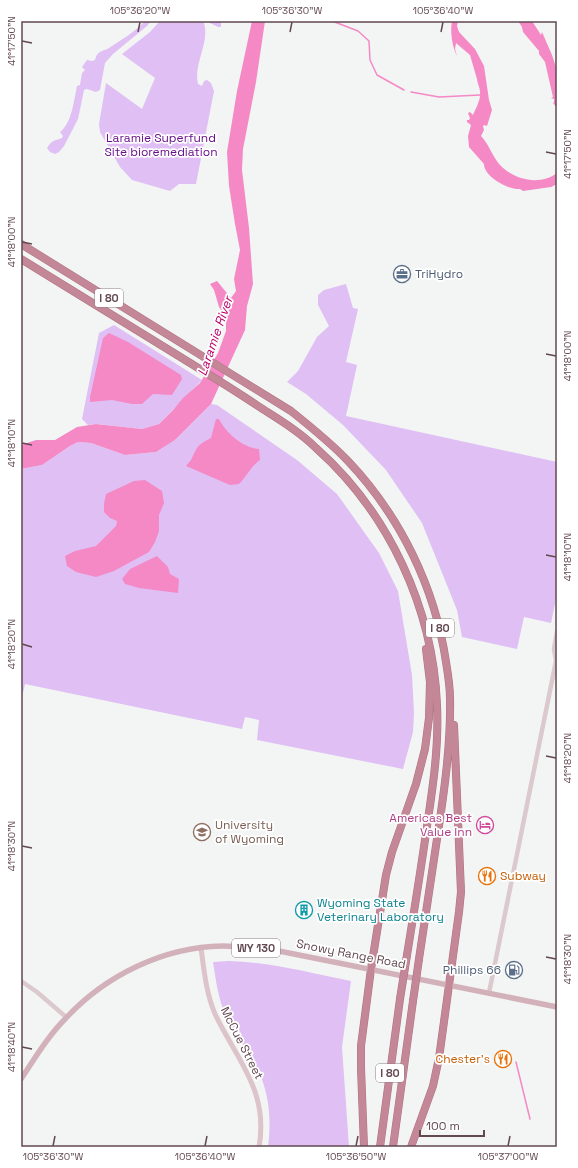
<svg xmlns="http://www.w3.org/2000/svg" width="578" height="1168" font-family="'Space Grotesk',sans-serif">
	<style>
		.green { fill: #dfbff4 }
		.water { fill: #f489c6 }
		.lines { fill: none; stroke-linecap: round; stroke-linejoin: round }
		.stream { stroke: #f489c6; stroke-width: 1.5 }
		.motorway-casing { stroke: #b07282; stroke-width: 8 }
		.tertiary { stroke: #dbc9ce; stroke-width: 4.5 }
		.secondary { stroke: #dcc4ca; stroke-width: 5 }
		.primary { stroke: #d3b1ba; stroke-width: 5.5 }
		.motorway { stroke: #c48797; stroke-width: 7 }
		.motorway-bridge-casing { stroke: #b07282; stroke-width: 8; stroke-linecap: butt }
		.motorway-bridge { stroke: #c48797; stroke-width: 7 }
		.ticks { fill: none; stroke: #624850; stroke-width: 1.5 }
		.labels { text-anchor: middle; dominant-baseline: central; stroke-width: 3.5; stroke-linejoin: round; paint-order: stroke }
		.shield { fill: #fff; stroke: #917f84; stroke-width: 1 }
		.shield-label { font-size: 11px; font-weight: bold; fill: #624850 }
		.park-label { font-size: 12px; fill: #6a108c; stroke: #fff }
		.service-label { font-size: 12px; fill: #4e5e75; stroke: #fff; text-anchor: start }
		.hotel-label { font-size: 12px; fill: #b23c85; stroke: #fff; text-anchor: end }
		.education-label { font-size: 12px; fill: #785e54; stroke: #fff; text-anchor: start }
		.food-label { font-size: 12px; fill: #c56008; stroke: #fff; text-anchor: start }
		.culture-label { font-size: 12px; fill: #0d838f; stroke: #fff; text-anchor: start }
		.street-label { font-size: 12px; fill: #624850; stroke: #fff }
		.water-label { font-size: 13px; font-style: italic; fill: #bc016b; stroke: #fff }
		.neatline { fill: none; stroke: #624850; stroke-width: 1.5 }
		.ticks-label { font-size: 10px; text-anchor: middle; fill: #624850 }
	</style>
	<rect width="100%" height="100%" fill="#f2f5f3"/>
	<path class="green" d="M 145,21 L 151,21 L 147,26 L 113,54 L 105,63 L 100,90 L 96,92 L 87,89 L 84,90 L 78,119 L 64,146 L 59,152 L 55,154 L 50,152 L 47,148 C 52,140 54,141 62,138 L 63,136 L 60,132 C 72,123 74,100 77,86 L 80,85 L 82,73 L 85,70 L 82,67 L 87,60 L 92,61 L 95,60 C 96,56 97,54 100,52 C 103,50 106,50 109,48 C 121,40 135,32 145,21 Z
		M 160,21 L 221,21 L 221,27 L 218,27 L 206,21 L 204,23 C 210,43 193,64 198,84 L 202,86 L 204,81 L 207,80 L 211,83 L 214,91 L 196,184 L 179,184 L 170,191 L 132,180 L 120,167 L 100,132 L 99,124 L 106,83 L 142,109 L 155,78 L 122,54 L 150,32 Z
		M 346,284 L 353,308 L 358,309 L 346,362 L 357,365 L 346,416 L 557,462 L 557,594 L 551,623 L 524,617 L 517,649 L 462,637 L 457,610 L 422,523 L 386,470 L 343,425 L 306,394 L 287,382 L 298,371 L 317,337 L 329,326 L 318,305 L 318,295 L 324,290 Z
		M 114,325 L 202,380 L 159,424 L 142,429 L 97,424 L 88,425 L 82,419 L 99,333 Z
		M 211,404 L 217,405 L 297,460 L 337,494 L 379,553 L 398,591 L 412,675 L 414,713 L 413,732 L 403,769 L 257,740 L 259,720 L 245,717 L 242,729 L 25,684 L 21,702 L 21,469 L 42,465 L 70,446 L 78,442 L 91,443 L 125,455 L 156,452 L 175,440 Z
		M 229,961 C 270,962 311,973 351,981 L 342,1047 L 349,1147 L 268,1147 C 271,1123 270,1100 261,1077 C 252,1055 235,1037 226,1016 C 218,998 216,981 213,962 Z"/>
	<path class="water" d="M 252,21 L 265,21 L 256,82 L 243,149 L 242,170 L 249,228 L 253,284 L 247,306 L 245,330 L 211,404 L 175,440 L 156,452 L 125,455 L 91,443 L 78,442 L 70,446 L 42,465 L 21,469 L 21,445 L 36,440 L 55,440 L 77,427 L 96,424 L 142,429 L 159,424 L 173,410 L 183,398 L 200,383 L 218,353 L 226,331 L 226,317 L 219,307 L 214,290 L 210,284 L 217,281 L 231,298 L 236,291 L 234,279 L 240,250 L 235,224 L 229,186 L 227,152 L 237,91 Z
		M 452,21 L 458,21 L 457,26 L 459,32 L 475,49 L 484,66 L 489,100 L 492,110 L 487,126 L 484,125 L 483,126 L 484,130 L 481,136 C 489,144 492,156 500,165 C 514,180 540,186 557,173 L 557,184 L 551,187 L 523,191 L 520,189 C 509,190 484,177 484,164 L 469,147 L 468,136 L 471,125 L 467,122 L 467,120 L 469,120 L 470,118 L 468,113 L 470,112 L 473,115 C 476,108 481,100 480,92 C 480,87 477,83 477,79 L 470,55 L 456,43 L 455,49 L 457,56 C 452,46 450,32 452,21 Z
		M 518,21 L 532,21 L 541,35 L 542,32 L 552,55 L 557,70 L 557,108 L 553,103 L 554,102 L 554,99 L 551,98 L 553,97 L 545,62 L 539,54 L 539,51 L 523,32 L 522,27 Z
		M 109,333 L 128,342 L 181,375 L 182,379 L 172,395 L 153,394 L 142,404 L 132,404 L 112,400 L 90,402 L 90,397 L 103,338 Z
		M 216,419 L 219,419 C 226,433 243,448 259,449 L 260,460 C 251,466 247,476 239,484 L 230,485 L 186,466 C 188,463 191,461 192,458 C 198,445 198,445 211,438 Z
		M 145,480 L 162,491 L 164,503 L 159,515 L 159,531 L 155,542 L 149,552 L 114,571 L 96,577 L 76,572 L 67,566 L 65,556 L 75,551 L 96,546 L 116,526 L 117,521 L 110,518 L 104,512 L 104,504 L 106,494 L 134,481 Z
		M 157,556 L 168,567 L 170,574 L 179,579 L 178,593 L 139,588 L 125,584 L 122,579 L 130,569 Z"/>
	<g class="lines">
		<path class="stream" d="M 332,21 L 358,31 L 369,41 L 370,60 L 377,75 L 404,90
			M 411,92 L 439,97 L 480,95
			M 516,1062 L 530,1119"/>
		<g class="motorway-casing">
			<path id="motorway" d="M 21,244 L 291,411 C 311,427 331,443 348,461 C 400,516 435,587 446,662 C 448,674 450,686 450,698 C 451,745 444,793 437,839 C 431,879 425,919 419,959
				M 21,259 C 75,292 128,325 182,358 C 208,374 233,389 258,406 C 278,419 299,431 316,448 C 389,513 433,608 437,705 C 439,746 433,786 427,826 C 421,869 414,912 407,955
				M 364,1147 L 361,1068 L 361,1046 L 371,969 L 386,875 L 392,852 L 416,784 L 425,749 L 429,718 L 430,682 L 426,649
				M 380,1147 L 400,999
				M 393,1147 L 413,1001
				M 411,1147 L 433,1086 L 439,1058 L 459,912 L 461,892 L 454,725"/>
		</g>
		<path class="tertiary" d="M 21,981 L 37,992 L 66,1017
			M 489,993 L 556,661 L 554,649 L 557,632"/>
		<path class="secondary" d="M 201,948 C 204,970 206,993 215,1014 C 237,1060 269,1091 259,1147"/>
		<path class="primary" d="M 21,1079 C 35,1058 48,1036 66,1018 C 106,975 164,947 222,946 C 240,946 257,948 274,950 L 557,1007"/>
		<use href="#motorway" class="motorway"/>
		<g class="motorway-bridge-casing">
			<path id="motorway-bridge" d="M 400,999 L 407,955
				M 413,1001 L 419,959"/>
		</g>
		<use href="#motorway-bridge" class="motorway-bridge"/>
	</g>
	<path class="ticks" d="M 138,32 L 140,22M 290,32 L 292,22M 441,32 L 443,22M 22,41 L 32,43M 546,152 L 556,154M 22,242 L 32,244M 546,354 L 556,356M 22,443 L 32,445M 546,555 L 556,557M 22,644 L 32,647M 546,756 L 556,758M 22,846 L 32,848M 546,957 L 556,959M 22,1047 L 32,1049M 53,1146 L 55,1136M 205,1146 L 207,1136M 356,1146 L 358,1136M 508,1146 L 510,1136"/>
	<defs>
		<g id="office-ring" transform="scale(0.9)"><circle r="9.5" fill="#fff" stroke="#5c6f8a" stroke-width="1.5"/><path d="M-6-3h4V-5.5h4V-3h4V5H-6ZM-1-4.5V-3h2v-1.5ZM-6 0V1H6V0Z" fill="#5c6f8a"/></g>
		<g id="hotel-ring" transform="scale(0.9)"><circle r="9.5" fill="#fff" stroke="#d1479c" stroke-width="1.5"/><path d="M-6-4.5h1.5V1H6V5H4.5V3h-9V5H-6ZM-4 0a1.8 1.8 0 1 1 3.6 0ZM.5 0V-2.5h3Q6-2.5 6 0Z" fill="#d1479c"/></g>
		<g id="university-ring" transform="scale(0.9)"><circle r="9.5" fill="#fff" stroke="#8d6e63" stroke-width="1.5"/><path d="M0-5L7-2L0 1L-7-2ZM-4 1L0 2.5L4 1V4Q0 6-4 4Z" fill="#8d6e63"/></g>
		<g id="restaurant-ring" transform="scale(0.9)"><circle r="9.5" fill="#fff" stroke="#e8710a" stroke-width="1.5"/><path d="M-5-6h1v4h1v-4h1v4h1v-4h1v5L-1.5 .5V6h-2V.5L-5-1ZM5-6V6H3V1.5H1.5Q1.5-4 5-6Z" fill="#e8710a"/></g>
		<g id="building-ring" transform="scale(0.9)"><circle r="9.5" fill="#fff" stroke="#0f9aa8" stroke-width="1.5"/><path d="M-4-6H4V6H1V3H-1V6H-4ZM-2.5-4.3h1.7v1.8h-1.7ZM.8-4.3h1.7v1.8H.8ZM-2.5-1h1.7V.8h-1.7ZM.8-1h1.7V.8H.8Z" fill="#0f9aa8"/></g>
		<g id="fuel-ring" transform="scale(0.9)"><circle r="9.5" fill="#fff" stroke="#5c6f8a" stroke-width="1.5"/><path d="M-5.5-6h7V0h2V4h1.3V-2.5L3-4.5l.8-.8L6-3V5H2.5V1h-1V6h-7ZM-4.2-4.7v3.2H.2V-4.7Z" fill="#5c6f8a"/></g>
	</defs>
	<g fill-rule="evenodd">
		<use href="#office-ring" x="402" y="274"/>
		<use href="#hotel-ring" x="485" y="825"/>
		<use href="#university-ring" x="202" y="832"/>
		<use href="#restaurant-ring" x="487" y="876"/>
		<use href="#building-ring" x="304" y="910"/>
		<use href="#fuel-ring" x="514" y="970"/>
		<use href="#restaurant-ring" x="503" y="1059"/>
	</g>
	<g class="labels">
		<g class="shield">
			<rect x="95" y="289" width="28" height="18" rx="3"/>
			<rect x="426" y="619" width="28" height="18" rx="3"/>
			<rect x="232" y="939" width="48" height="18" rx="3"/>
			<rect x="376" y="1064" width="28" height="18" rx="3"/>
		</g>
		<g class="shield-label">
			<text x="109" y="298">I 80</text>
			<text x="440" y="628">I 80</text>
			<text x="256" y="948">WY 130</text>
			<text x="390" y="1073">I 80</text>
		</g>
		<g class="park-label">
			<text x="161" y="138">Laramie Superfund<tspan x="161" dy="14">Site bioremediation</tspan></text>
		</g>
		<g class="service-label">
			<text x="415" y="274">TriHydro</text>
			<text x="501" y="970" text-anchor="end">Phillips 66</text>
		</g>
		<g class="hotel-label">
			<text x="472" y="818">Americas Best<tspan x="472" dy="14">Value Inn</tspan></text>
		</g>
		<g class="education-label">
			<text x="215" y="825">University<tspan x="215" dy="14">of Wyoming</tspan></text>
		</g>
		<g class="food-label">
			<text x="500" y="876">Subway</text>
			<text x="490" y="1059" text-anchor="end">Chester's</text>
		</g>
		<g class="culture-label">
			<text x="317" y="903">Wyoming State<tspan x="317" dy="14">Veterinary Laboratory</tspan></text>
		</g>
		<g class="street-label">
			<text transform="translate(351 954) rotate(11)">Snowy Range Road</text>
			<text transform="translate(242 1043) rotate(63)">McCue Street</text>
		</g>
		<g class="water-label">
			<text transform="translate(215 336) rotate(-71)">Laramie River</text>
		</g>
	</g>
	<rect width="578" height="1168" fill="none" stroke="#ffffff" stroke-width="44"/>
	<path d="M420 1130v6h64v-6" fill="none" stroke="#624850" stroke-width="2"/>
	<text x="426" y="1130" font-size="12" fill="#624850" stroke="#ffffff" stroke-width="3" paint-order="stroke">100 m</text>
	<rect x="22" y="22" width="534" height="1124" class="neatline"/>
	<g class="ticks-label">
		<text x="140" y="14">105°36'20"W</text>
		<text x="292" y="14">105°36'30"W</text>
		<text x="443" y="14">105°36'40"W</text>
		<text transform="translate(11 41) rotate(-90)" y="4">41°17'50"N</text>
		<text transform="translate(567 154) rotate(-90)" y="4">41°17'50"N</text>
		<text transform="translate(11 242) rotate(-90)" y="4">41°18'00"N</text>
		<text transform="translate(567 356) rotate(-90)" y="4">41°18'00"N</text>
		<text transform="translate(11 443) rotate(-90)" y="4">41°18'10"N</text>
		<text transform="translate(567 557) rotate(-90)" y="4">41°18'10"N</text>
		<text transform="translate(11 644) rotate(-90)" y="4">41°18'20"N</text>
		<text transform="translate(567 758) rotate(-90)" y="4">41°18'20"N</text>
		<text transform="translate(11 846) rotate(-90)" y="4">41°18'30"N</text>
		<text transform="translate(567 959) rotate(-90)" y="4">41°18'30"N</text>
		<text transform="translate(11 1047) rotate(-90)" y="4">41°18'40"N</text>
		<text x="53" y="1160">105°36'30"W</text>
		<text x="205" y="1160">105°36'40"W</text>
		<text x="356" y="1160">105°36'50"W</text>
		<text x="508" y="1160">105°37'00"W</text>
	</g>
</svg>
